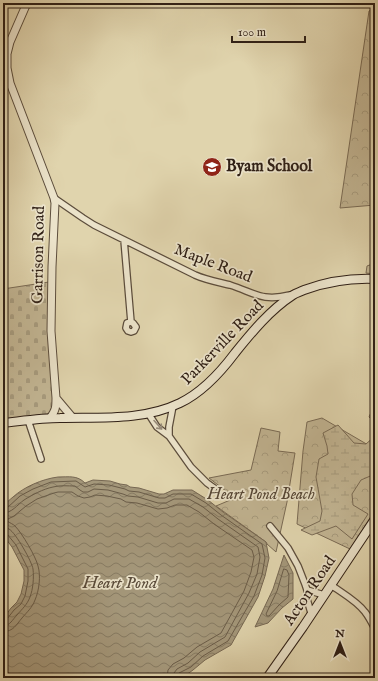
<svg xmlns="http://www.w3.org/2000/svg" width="378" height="681" font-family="'IM FELL English',serif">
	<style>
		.forest { fill: url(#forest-crowns); stroke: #796a54 }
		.wetland { fill: url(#wetland-marsh); stroke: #796a54 }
		.cemetery { fill: url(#cemetery-stones); stroke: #796a54 }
		.water { fill: url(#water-waves); stroke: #766752 }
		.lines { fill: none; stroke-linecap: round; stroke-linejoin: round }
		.shore { stroke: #6a5c48; stroke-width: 1 }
		.minor-casing { stroke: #5c4d3c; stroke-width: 8 }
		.tertiary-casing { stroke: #5c4d3c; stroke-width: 9 }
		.secondary-casing { stroke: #302016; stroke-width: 10 }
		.minor { stroke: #ebe3ca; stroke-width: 5.5 }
		.tertiary { stroke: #ebe3ca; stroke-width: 7 }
		.secondary { stroke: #ebe3ca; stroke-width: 8 }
		.oneway { stroke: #978b79 }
		.labels { text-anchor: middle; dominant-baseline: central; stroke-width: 3.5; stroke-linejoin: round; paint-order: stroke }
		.poi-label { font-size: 16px; font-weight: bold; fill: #302016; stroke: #ebe3ca; text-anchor: start }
		.street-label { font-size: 16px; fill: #302016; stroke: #ebe3ca }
		.park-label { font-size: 16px; font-style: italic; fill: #544535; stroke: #ebe3ca }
		.water-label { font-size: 17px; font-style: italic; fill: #594a39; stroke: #ebe3ca }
	</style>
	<defs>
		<pattern id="forest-crowns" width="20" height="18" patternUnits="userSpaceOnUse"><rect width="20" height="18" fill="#c2b593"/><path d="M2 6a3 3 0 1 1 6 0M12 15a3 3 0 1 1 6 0" fill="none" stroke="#a79b7e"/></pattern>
		<pattern id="wetland-marsh" width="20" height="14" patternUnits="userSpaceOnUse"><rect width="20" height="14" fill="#c2b593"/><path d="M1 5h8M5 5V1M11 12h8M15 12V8" fill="none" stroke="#a79b7e"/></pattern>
		<pattern id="cemetery-stones" width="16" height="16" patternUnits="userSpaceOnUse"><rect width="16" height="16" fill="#c2b593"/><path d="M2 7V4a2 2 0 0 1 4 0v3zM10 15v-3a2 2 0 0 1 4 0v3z" fill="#a79b7e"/></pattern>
		<pattern id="water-waves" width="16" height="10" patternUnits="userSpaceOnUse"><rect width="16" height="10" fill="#a4977a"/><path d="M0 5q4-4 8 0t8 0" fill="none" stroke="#867b63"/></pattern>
	</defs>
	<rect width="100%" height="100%" fill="#e0d4ad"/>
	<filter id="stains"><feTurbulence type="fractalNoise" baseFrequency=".005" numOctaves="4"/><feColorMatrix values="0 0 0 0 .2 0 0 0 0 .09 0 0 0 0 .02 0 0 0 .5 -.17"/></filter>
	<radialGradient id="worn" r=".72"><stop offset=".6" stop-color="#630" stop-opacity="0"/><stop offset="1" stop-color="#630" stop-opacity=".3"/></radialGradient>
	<path class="forest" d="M 375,8 L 375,205 L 340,208 L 369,11 Z
		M 375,263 L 375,274 L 366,273 L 367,266 Z
		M 322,418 L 375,449 L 375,510 L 350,549 L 297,524 L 303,451 L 307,422 Z
		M 261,428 L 280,432 L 278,451 L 295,453 L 287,502 L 276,552 L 267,544 L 266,542 L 216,506 L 235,498 L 209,478 L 251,470 Z"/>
	<path class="wetland" d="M 375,403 L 375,423 L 369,417 Z
		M 338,425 L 354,443 L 366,444 L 375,436 L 375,474 L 361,480 L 352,494 L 353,505 L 368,514 L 352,539 L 336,526 L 312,535 L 301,530 L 320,521 L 322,511 L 316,477 L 319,459 L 328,454 L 327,446 L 323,433 Z"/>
	<path class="cemetery" d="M 49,282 L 53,400 L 53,409 L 49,414 L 3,419 L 3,289 Z"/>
	<path class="water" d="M 58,477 C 69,477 77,475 85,483 L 93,480 L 110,481 L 120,484 L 127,485 L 130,487 L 139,488 L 159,494 L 164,494 L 173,490 L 192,490 L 208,500 L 223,512 L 266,542 L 269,558 L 265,576 L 258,597 L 231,645 L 205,660 L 193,670 L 186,675 L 177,678 L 18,678 L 9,673 L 3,667 L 3,619 L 11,608 L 17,602 L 21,594 L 24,581 L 24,570 L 12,547 L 3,535 L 3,505 C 7,503 9,500 13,497 C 24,487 42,479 58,477 Z
		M 284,555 L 293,573 L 293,599 L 282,608 L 268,623 L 255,627 L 273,589 Z"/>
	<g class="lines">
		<path class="shore" d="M 3,508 L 7,508 L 20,496 L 33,489 L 51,482 L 76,481 L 85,487 L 94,484 L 109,485 L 125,489 L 129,491 L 139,492 L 159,498 L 165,498 L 173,494 L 191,494 L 206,503 L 221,515 L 262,544 L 265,558 L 262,575 L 254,596 L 228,641 L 203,656 L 191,667 L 179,673 L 178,678
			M 3,513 C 12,513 17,505 24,500 C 32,495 43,489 53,487 C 60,485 68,486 75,486 L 80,490 L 83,492 L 88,492 L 94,489 L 108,490 L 123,494 L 128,496 L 138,497 L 158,503 L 166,503 L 174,499 L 189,499 L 203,507 L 218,519 L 258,547 L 260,557 L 257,574 L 249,593 L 225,637 L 200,652 L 188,663 L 177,669 L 174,673 L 173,678
			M 3,528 C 6,528 7,528 9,529 C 16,533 32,562 33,569 C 34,578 33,589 30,597 C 27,605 22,609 17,615 C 12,620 11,625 3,626
			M 3,533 L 7,534 L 16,545 L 28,569 L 28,581 L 25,596 L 21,604 L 14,610 L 7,619 L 3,621
			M 284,569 L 287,570 L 289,575 L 288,597 L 279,605 L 269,616 L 267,616 L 266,614 L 277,591 Z
			M 3,632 C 14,631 16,625 22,618 C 27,612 32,608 35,600 C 39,591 41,576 38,566 C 36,557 22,533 15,526 C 13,524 10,523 7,521 L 8,519 L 14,516 L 26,506 L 37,499 L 54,493 L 58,492 L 72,492 L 78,496 L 84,498 L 90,497 L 95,495 L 107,496 L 121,499 L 126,502 L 137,503 L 158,509 L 167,508 L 175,505 L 187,505 L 199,512 L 214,524 L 252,550 L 254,557 L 251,572 L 244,591 L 221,633 L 197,647 L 184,658 L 173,664 L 168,670 L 167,678"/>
		<g class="minor-casing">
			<path id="minor" d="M 54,198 L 83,218 L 94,225 L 195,275 C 206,280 218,282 230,285 C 255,293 262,302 290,295
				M 124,240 L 131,322 L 127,323 L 126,328 L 128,331 L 131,332 L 134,331 L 136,327 L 133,323 L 131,322
				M 148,413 L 157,427 L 169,436 L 191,467 L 207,483 L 214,488
				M 28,420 L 41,459
				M 169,436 L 169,427 L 173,406
				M 270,526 L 288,548 L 298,566 L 305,584 L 307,590 L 307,599 L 311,613
				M 331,585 C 342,593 357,601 365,612 C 369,617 372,623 375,629
				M 307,590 L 324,595"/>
		</g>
		<g class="tertiary-casing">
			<path id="tertiary" d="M 7,55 L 7,68 L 10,83
				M 3,63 L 7,54 L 10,42 L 27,3
				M 3,75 L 10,83 L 54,198 L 55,203 L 52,267 L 51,331 L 55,385 L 56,398 L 72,417
				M 50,418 C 56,410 56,407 56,398"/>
		</g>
		<g class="secondary-casing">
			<path id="secondary" d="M 3,423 C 22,421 41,418 60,418 C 100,417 143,421 180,403 C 203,392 220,373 235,353 C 252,332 270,310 293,295 C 296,293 300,292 304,290 C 326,282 351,278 375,279
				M 267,678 L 303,627 L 375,519"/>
		</g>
		<use href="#minor" class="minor"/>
		<use href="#tertiary" class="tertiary"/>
		<use href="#secondary" class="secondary"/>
	</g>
	<defs><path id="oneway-shaft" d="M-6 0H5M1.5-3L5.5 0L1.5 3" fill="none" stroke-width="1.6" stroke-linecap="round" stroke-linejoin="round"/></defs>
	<use class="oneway" href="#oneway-shaft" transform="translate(158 425) rotate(48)"/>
	<defs>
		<g id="school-disc" transform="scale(1)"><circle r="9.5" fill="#8f2418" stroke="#ebe3ca"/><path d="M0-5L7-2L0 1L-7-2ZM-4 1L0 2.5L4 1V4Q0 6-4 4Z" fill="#fff"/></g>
	</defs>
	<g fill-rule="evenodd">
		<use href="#school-disc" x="212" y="167"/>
	</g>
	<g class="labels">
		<g class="poi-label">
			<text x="226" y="167">Byam School</text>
		</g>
		<g class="street-label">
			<text transform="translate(39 255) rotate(-89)">Garrison Road</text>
			<text transform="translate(213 264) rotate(21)">Maple Road</text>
			<text transform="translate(223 343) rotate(-46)">Parkerville Road</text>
			<text transform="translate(310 591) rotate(-56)">Acton Road</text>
		</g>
		<g class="park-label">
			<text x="261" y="495">Heart Pond Beach</text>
		</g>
		<g class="water-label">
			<text x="120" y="583">Heart Pond</text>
		</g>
	</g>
	<rect width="378" height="681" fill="none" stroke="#e0d4ad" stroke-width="16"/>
	<rect x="4" y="4" width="370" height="673" fill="none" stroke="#302016" stroke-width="2"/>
	<rect x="8" y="8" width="362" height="665" fill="none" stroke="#302016"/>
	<g transform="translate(340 643)" stroke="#ebe3ca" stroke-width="3" paint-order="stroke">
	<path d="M0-3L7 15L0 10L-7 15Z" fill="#302016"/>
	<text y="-6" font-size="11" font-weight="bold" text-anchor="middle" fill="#302016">N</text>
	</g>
	<path d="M232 36v6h73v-6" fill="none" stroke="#302016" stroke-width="2"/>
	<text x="238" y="36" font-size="12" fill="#302016" stroke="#ebe3ca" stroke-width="3" paint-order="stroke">100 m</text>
	<rect width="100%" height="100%" filter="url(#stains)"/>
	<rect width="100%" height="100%" fill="url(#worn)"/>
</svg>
